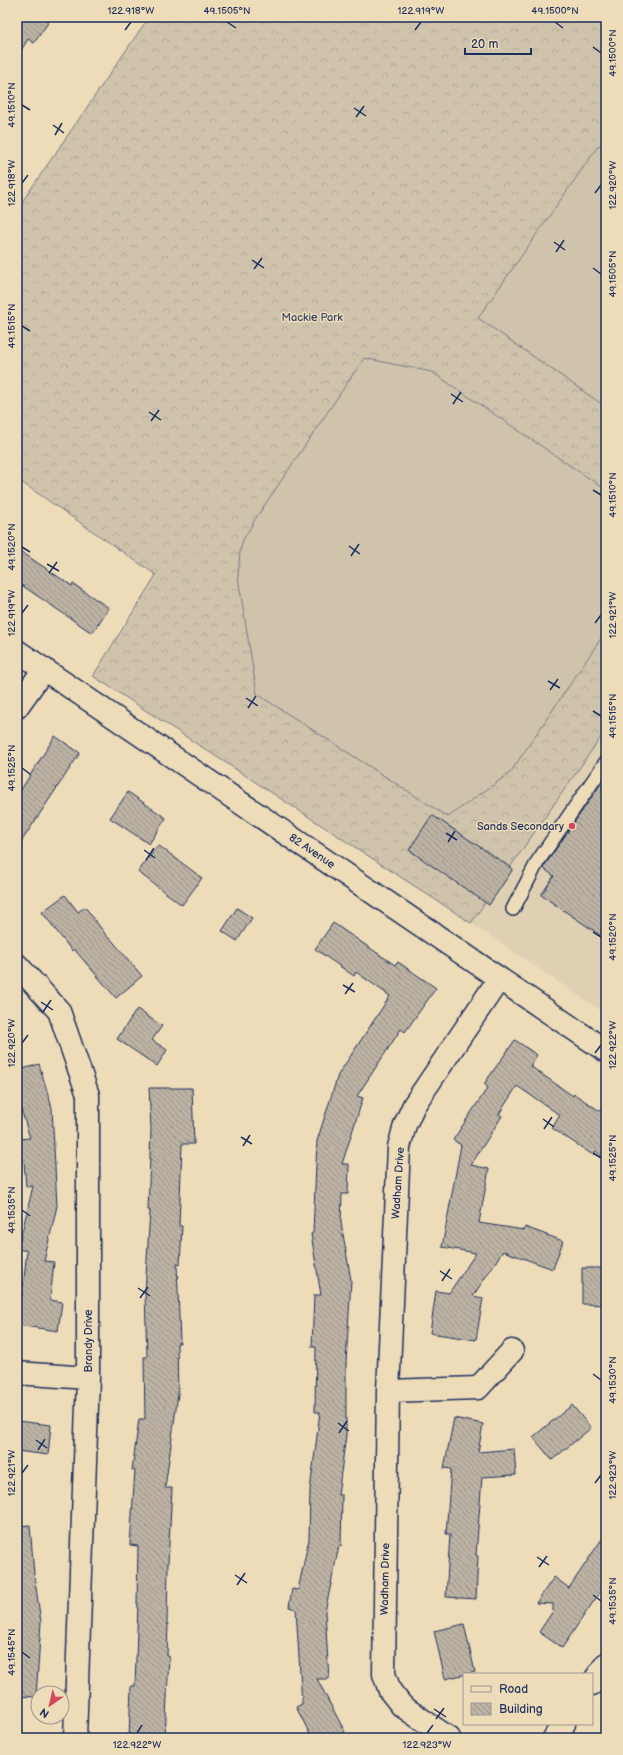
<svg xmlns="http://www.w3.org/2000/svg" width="623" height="1755" font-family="'Balsamiq Sans',sans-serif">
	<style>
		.built { fill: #dfd0b3 }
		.forest { fill: url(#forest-crowns); stroke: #757985 }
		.garden { fill: #cfc3ac; stroke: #757985 }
		.building { fill: url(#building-back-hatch); stroke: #1b2f5e }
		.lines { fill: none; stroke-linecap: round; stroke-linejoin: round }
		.service-casing { stroke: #1b2f5e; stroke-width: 16 }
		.minor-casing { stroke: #1b2f5e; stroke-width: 25 }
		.service { stroke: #eedcb9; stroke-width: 13 }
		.minor { stroke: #eedcb9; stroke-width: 22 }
		.ticks { fill: none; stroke: #1b2f5e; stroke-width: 1.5 }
		.poi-dot { fill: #d1495b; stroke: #eedcb9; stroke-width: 1.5 }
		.labels { text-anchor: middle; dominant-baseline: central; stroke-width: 3; stroke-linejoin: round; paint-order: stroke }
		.park-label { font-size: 11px; fill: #36456a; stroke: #eedcb9 }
		.poi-label { font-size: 11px; fill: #1b2f5e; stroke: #eedcb9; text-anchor: end }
		.street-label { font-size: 11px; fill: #1b2f5e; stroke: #eedcb9 }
		.neatline { fill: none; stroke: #1b2f5e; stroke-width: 1.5 }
		.ticks-label { font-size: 10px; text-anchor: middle; fill: #1b2f5e }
	</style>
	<defs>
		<pattern id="forest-crowns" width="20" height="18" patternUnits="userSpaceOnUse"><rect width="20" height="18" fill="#cfc3ac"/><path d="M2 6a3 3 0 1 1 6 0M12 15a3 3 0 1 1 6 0" fill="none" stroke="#b1a896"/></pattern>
		<pattern id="building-back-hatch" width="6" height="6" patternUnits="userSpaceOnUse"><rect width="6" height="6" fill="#bdb3a4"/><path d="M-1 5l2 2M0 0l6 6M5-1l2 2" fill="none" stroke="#999289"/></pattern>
	</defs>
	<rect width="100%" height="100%" fill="#eedcb9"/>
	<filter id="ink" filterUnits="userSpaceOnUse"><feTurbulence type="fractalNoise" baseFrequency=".025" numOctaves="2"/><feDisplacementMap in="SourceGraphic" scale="8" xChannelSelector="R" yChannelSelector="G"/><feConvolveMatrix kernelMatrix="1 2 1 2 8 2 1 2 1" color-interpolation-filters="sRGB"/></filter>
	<g filter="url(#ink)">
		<path class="built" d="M 606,730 L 606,1014 L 471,923 Z"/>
		<path class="forest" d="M 149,17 L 606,17 L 606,730 L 471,923 L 93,676 L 156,575 L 17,479 L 17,209 Z"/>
		<path class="garden" d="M 599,145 L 606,150 L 606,407 L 478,318 Z
			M 364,358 L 432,372 L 606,490 L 606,631 L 510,773 L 448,817 L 257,694 L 238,577 L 240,551 L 243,540 L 256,518 Z"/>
		<path class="building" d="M 17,17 L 52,17 L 34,43 L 28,39 L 17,57 Z
			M 17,549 L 72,586 L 73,584 L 109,608 L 92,633 L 17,582 Z
			M 55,736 L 80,753 L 17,848 L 17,796 Z
			M 606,776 L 606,939 L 541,895 L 554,876 L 543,868 L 545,865 Z
			M 128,792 L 166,818 L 149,844 L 110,818 Z
			M 432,815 L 513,869 L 489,905 L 409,850 Z
			M 158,845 L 202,878 L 182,905 L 138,872 Z
			M 65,895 L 78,912 L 85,907 L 109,939 L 110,938 L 142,976 L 116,998 L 74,949 L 72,951 L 42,912 Z
			M 237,908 L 252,918 L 237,941 L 222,931 Z
			M 333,923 L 395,965 L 398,962 L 436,988 L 405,1032 L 401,1029 L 357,1096 L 363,1098 L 342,1164 L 349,1164 L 348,1194 L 342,1194 L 341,1223 L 351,1280 L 346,1363 L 346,1435 L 338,1495 L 342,1495 L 341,1546 L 339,1546 L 325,1612 L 329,1679 L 317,1679 L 345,1732 L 333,1738 L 312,1738 L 296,1707 L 302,1704 L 296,1609 L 289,1607 L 292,1589 L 298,1590 L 309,1539 L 310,1490 L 320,1412 L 315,1412 L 316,1347 L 312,1347 L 314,1295 L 321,1295 L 311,1234 L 313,1233 L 317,1141 L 338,1075 L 390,996 L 356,972 L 354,976 L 315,949 Z
			M 137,1009 L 162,1026 L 152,1040 L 167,1050 L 157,1066 L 117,1039 Z
			M 515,1040 L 537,1055 L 530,1066 L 573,1096 L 574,1094 L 606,1115 L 606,1161 L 596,1151 L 593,1155 L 552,1128 L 560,1115 L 517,1086 L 499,1114 L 502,1116 L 471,1165 L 489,1169 L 479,1223 L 524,1230 L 525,1227 L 563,1241 L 553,1269 L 503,1251 L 473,1296 L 483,1298 L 476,1340 L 430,1333 L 436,1291 L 449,1293 L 476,1253 L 442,1247 L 461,1145 L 453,1140 L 488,1087 L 484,1084 Z
			M 39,1064 L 52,1108 L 57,1206 L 44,1261 L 54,1262 L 50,1300 L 62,1302 L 58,1331 L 17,1325 L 17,1295 L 22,1296 L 27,1251 L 18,1249 L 33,1186 L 26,1187 L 24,1161 L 17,1161 L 17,1139 L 30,1138 L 17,1096 L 17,1071 Z
			M 149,1088 L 192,1088 L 194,1144 L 182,1144 L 179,1226 L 182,1226 L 180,1265 L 177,1264 L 180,1343 L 177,1343 L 178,1394 L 165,1488 L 172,1488 L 168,1563 L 167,1624 L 168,1624 L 167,1656 L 169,1656 L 165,1738 L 129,1738 L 131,1686 L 135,1686 L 138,1604 L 137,1604 L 138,1546 L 130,1545 L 135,1470 L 132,1470 L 139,1419 L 145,1419 L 144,1357 L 147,1357 L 145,1293 L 150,1210 L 148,1210 L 151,1129 Z
			M 582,1268 L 606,1268 L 606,1305 L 582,1304 Z
			M 572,1405 L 591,1428 L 552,1460 L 533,1437 Z
			M 454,1418 L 483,1424 L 478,1452 L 514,1449 L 516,1475 L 482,1477 L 476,1555 L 478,1556 L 476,1599 L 446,1597 L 450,1534 L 446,1534 L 451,1469 L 444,1468 Z
			M 17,1421 L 51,1425 L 48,1455 L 17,1451 Z
			M 30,1525 L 34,1574 L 41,1622 L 36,1697 L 17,1696 L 17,1526 Z
			M 606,1533 L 606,1583 L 562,1648 L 539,1632 L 553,1611 L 553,1604 L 536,1603 L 554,1577 L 569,1588 Z
			M 464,1624 L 475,1672 L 445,1679 L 434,1631 Z"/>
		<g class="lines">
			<g class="service-casing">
				<path id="service" d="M 513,909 L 538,861 L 606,762"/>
			</g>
			<g class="minor-casing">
				<path id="minor" d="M 17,651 L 606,1051
					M 17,707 L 44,669
					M 17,965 L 59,1011 L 88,1095 L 88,1378 L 75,1738
					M 17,1373 L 88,1378
					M 388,1391 L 478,1388 L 512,1351
					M 592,1684 L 606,1664
					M 449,1738 L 402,1706 L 390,1691 L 384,1674 L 388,1391 L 399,1147 L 405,1125 L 414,1105 L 499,979
					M 554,1738 L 564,1724"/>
			</g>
			<use href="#service" class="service"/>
			<use href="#minor" class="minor"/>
		</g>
	</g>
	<path class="ticks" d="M 227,22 L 236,28M 555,22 L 563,28M 125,30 L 131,22M 415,30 L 421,22M 593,47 L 601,53M 22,105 L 30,110M 354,108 L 366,116M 356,117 L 364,106M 53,125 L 64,133M 55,135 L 62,123M 22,183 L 28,175M 595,193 L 601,185M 554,242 L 565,250M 556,252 L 564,240M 252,260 L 264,268M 593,268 L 601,274M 254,269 L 262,258M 22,326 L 30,331M 451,394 L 463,402M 453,404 L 461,392M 149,412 L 161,420M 151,421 L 159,410M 593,490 L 601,495M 349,546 L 360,554M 22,547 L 30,552M 351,556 L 359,544M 47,564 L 59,571M 49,573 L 57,562M 22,613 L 28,605M 595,623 L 601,615M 548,681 L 560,688M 550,690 L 558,679M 246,698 L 258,706M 248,708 L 256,696M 593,711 L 601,716M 22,768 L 30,774M 446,833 L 457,840M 448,842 L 455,831M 144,850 L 155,858M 146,860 L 154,848M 593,932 L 601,937M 343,985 L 355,992M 345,994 L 353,983M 41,1002 L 53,1010M 43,1012 L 51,1000M 22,1043 L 28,1035M 595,1053 L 601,1045M 543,1119 L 554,1127M 544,1129 L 552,1117M 241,1137 L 252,1144M 243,1146 L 250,1135M 593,1153 L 601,1158M 22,1210 L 30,1216M 440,1271 L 452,1279M 442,1281 L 450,1269M 138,1288 L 150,1296M 140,1298 L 148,1287M 593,1374 L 601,1380M 338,1423 L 349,1431M 339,1433 L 347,1421M 36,1440 L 47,1448M 38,1450 L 45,1439M 22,1473 L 28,1465M 595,1483 L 601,1475M 537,1557 L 549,1565M 539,1567 L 547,1556M 235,1575 L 247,1583M 237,1585 L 245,1573M 593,1595 L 601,1601M 22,1652 L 30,1658M 434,1709 L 446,1717M 436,1719 L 444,1708M 137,1733 L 142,1725M 427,1733 L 433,1725"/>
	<circle class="poi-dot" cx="572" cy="826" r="4"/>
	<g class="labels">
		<g class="park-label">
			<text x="312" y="317">Mackie Park</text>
		</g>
		<g class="poi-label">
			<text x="564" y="826">Sands Secondary</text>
		</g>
		<g class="street-label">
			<text transform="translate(312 851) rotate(34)">82 Avenue</text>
			<text transform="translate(398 1183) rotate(-86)">Wadham Drive</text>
			<text transform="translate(88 1341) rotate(-90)">Brandy Drive</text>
			<text transform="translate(385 1579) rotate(-89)">Wadham Drive</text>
		</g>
	</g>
	<rect width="623" height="1755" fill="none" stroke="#eedcb9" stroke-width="44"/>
	<rect x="463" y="1673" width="130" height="52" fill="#eedcb9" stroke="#9a9795"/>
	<rect x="471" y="1686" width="20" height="6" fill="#eedcb9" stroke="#9a9795"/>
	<text x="499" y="1693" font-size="12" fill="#1b2f5e">Road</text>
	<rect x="471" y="1703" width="20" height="12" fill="url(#building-back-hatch)" stroke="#9a9795"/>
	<text x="499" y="1713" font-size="12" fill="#1b2f5e">Building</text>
	<g transform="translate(50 1705) rotate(214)"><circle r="19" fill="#eedcb9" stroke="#9a9795"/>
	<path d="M0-3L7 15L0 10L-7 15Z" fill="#d1495b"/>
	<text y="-6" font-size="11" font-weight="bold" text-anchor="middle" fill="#1b2f5e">N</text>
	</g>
	<path d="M465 48v6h66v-6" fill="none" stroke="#1b2f5e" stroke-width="2"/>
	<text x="471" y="48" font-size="12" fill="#1b2f5e" stroke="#eedcb9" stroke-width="3" paint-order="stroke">20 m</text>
	<rect x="22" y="22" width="579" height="1711" class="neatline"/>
	<g class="ticks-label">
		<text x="131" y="14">122.918°W</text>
		<text x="227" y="14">49.1505°N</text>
		<text x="421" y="14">122.919°W</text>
		<text x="555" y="14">49.1500°N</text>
		<text transform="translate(612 53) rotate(-90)" y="4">49.1500°N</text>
		<text transform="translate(11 105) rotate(-90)" y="4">49.1510°N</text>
		<text transform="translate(11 183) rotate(-90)" y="4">122.918°W</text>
		<text transform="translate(612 185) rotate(-90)" y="4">122.920°W</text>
		<text transform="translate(612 274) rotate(-90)" y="4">49.1505°N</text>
		<text transform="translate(11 326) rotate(-90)" y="4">49.1515°N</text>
		<text transform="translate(612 495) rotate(-90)" y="4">49.1510°N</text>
		<text transform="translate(11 547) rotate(-90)" y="4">49.1520°N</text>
		<text transform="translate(11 613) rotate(-90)" y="4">122.919°W</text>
		<text transform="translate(612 615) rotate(-90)" y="4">122.921°W</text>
		<text transform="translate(612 716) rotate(-90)" y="4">49.1515°N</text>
		<text transform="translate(11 768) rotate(-90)" y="4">49.1525°N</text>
		<text transform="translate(612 937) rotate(-90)" y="4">49.1520°N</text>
		<text transform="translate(11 1043) rotate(-90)" y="4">122.920°W</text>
		<text transform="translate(612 1045) rotate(-90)" y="4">122.922°W</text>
		<text transform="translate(612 1158) rotate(-90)" y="4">49.1525°N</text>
		<text transform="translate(11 1210) rotate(-90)" y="4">49.1535°N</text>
		<text transform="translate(612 1380) rotate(-90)" y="4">49.1530°N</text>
		<text transform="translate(11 1473) rotate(-90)" y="4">122.921°W</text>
		<text transform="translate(612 1475) rotate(-90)" y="4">122.923°W</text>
		<text transform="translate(612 1601) rotate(-90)" y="4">49.1535°N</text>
		<text transform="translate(11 1652) rotate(-90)" y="4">49.1545°N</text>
		<text x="137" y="1748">122.922°W</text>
		<text x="427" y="1748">122.923°W</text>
	</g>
</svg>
